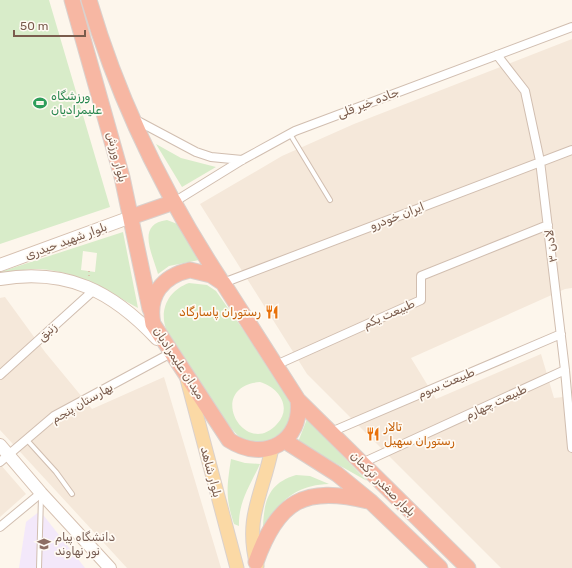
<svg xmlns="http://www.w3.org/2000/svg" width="572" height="568" font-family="Rubik,Cairo,sans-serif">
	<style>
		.residential { fill: #f5e8da }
		.education { fill: #f3e8fa }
		.green { fill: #d8ecc9; fill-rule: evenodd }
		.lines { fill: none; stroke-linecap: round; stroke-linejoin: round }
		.lane-casing { stroke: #d1beb0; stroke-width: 6 }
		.street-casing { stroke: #d1beb0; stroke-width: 10 }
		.secondary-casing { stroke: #d6c0b0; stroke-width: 14 }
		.primary-casing { stroke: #dad1cd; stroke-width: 15 }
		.highway-casing { stroke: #dad1cd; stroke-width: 17 }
		.path { stroke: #d9b8a5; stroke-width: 1.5; stroke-dasharray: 1 3; stroke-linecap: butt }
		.lane { stroke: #fff; stroke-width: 4 }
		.street { stroke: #fff; stroke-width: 8 }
		.secondary { stroke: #fff; stroke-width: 12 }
		.primary { stroke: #fbd9a5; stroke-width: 13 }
		.highway { stroke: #f7b7a3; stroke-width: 15 }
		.labels { text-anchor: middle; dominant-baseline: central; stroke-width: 3.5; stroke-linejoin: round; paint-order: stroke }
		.leisure-label { font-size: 12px; fill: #27864d; stroke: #fffaf3; text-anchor: start }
		.street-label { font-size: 12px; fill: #7a5c4d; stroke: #fffaf3 }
		.food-label { font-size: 12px; fill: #c56008; stroke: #fffaf3; text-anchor: end }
		.education-label { font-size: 12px; fill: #785e54; stroke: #fffaf3; text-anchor: start }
	</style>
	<rect width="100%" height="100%" fill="#fdf6ec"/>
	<path class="residential" d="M 572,39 L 572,288 L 565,289 L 411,358 L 436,399 L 541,354 L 554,398 L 572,396 L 572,568 L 501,568 L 307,374 L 200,204 L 282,156 L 354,124 Z
		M 5,297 L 45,352 L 92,409 L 164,377 L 221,568 L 127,568 L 0,430 L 0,298 Z
		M 0,464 L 26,494 L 0,517 Z"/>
	<path class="education" d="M 40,511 L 85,568 L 19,568 L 26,522 Z"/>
	<path class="green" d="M 0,0 L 49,0 L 110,207 L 0,244 Z
		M 156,144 L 181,158 L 216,167 L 182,187 Z
		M 167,220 L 180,225 L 199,260 L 169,266 L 158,274 C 152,253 136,224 167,220 Z
		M 123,232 L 138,308 C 106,290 70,267 31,269 C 21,270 10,272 0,274 L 0,272 ZM 83,251 L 97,253 L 95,272 L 81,270 Z
		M 189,283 L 207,285 L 216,291 L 287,392 C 289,397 293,404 292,410 C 291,431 265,450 245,440 C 238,437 232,429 227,423 L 166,329 C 159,309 169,290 189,283 ZM 260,382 C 278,387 293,407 277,424 C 245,460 204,387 260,382 Z
		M 307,419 L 367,481 L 298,442 Z
		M 231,459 L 245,463 L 260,464 C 251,484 238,502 239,526 L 234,524 C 225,497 227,486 231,459 Z
		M 296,475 L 310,476 L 329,484 C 295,485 281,501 263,527 C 264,500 269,483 296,475 Z"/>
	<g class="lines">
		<g class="lane-casing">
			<path id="lane" d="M 290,134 L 330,200
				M 27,440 L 56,472 L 72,494
				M 39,568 L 41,497"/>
		</g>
		<g class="street-casing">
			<path id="street" d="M 497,55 L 525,91 L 540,161 L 565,370 L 572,448
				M 134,119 L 196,152 L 211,157 L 242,160
				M 174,202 L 242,160 L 295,131 L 572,27
				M 223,283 L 572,150
				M 276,365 L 421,300 L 421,276 L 548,225
				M 0,375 L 94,290
				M 331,432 L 561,334
				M 0,462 L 54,416 L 171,353
				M 362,463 L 565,370
				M 0,527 L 41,493"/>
		</g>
		<g class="secondary-casing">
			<path id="secondary" d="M 0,265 L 131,217
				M 0,279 C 67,268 112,291 157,339
				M 0,445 L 41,493 L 110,568"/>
		</g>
		<g class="primary-casing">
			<path id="primary" d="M 187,379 L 237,568
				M 257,566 C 244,517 263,494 272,448"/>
		</g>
		<g class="highway-casing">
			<path id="highway" d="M 72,0 L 122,177 L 150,309
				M 89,0 C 118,99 163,192 220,279
				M 131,217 L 174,202
				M 190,270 L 211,275 L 223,283 L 298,400 C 303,442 264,463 229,440 L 153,324 C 147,295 163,276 190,270 Z
				M 298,400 L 468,568
				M 285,441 L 337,474 L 370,501 L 440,568
				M 256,562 C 278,501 304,485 368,501"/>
		</g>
		<path class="path" d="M 89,271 L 89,277"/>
		<use href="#lane" class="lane"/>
		<use href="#street" class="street"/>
		<use href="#secondary" class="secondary"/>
		<use href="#primary" class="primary"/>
		<use href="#highway" class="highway"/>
	</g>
	<defs>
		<g id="stadium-bare" transform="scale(1.08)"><path d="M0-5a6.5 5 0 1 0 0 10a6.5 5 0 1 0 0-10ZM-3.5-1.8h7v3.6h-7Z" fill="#2e9e5b" stroke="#fffaf3" stroke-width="2.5" paint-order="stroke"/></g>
		<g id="restaurant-bare" transform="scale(1.08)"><path d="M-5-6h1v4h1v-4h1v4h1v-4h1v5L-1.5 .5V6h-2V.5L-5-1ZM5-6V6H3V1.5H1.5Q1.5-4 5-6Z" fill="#e8710a" stroke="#fffaf3" stroke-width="2.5" paint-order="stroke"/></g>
		<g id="university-bare" transform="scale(1.08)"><path d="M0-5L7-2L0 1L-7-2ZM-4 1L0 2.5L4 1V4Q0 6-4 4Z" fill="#8d6e63" stroke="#fffaf3" stroke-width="2.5" paint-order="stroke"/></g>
	</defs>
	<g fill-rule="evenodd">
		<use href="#stadium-bare" x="40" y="103"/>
		<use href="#restaurant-bare" x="272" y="312"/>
		<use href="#restaurant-bare" x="373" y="434"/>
		<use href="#university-bare" x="44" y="544"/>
	</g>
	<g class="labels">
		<g class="leisure-label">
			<text x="51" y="96">ورزشگاه<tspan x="51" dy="14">علیمرادیان</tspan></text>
		</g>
		<g class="street-label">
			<text transform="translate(368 103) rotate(-21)">جاده خیر قلی</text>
			<text transform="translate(117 157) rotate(76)">بلوار ورزش</text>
			<text transform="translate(397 216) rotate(-21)">ایران خودرو</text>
			<text transform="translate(66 241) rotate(-20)">بلوار شهید حیدری</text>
			<text transform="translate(551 246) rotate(-97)">لادن ۳</text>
			<text transform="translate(389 314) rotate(-24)">طبیعت یکم</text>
			<text transform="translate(47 332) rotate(-42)">زنبق</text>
			<text transform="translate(179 363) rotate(57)">میدان علیمرادیان</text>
			<text transform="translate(446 383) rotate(-23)">طبیعت سوم</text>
			<text transform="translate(496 402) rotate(-25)">طبیعت چهارم</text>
			<text transform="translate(82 403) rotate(-30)">بهارستان پنجم</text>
			<text transform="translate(211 472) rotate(75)">بلوار شاهد</text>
			<text transform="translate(383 484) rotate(45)">بلوار صفدر ترکمان</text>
		</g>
		<g class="food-label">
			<text x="261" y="312">رستوران پاسارگاد</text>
			<text x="384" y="427" text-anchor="start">تالار<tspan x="384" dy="14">رستوران سهیل</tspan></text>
		</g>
		<g class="education-label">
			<text x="55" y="537">دانشگاه پیام<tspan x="55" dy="14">نور نهاوند</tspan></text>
		</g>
	</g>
	<path d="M14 30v6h71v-6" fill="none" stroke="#7a5c4d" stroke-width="2"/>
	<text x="20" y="30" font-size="12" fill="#7a5c4d" stroke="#fffaf3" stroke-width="3" paint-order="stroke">50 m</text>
</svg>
